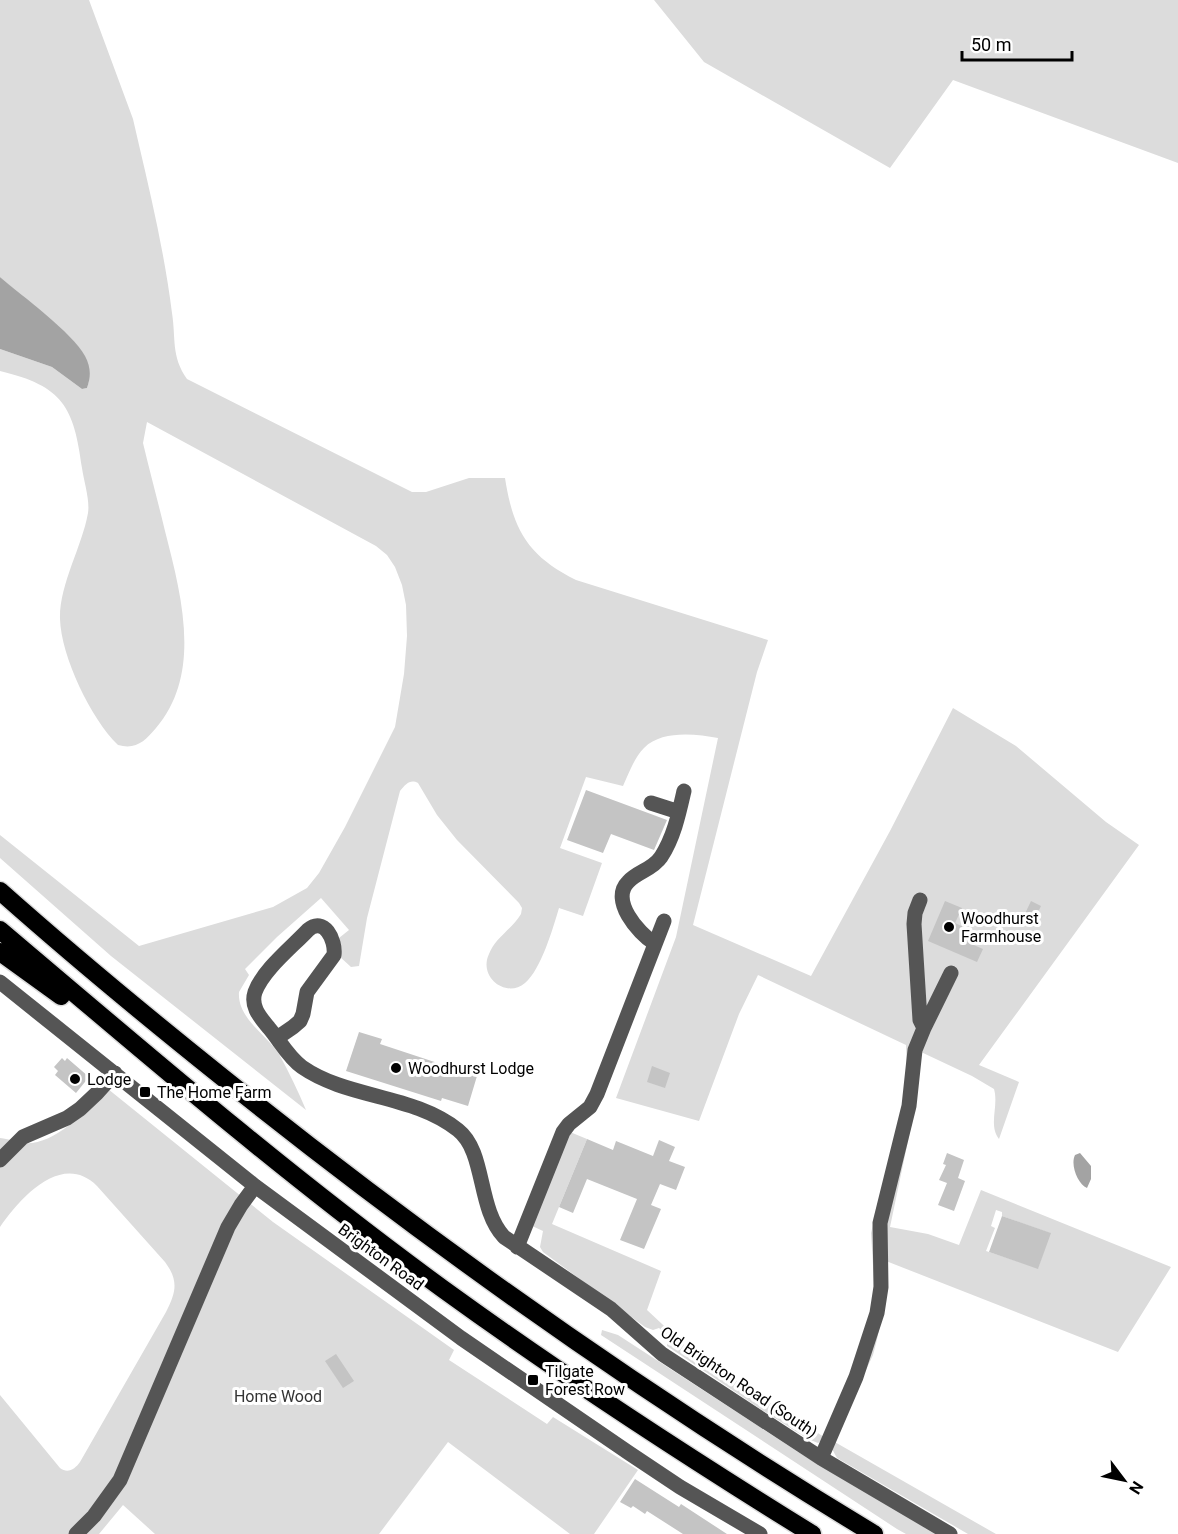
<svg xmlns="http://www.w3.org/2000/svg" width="1178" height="1534" font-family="Roboto,sans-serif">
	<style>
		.green { fill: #dcdcdc; fill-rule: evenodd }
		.water { fill: #a3a3a3 }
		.building { fill: #c4c4c4 }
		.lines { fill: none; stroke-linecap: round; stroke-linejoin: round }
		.highway-casing { stroke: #dbdbdb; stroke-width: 21 }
		.minor { stroke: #555; stroke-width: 15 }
		.highway { stroke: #000; stroke-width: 18 }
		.poi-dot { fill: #000; stroke: #fff; stroke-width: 2 }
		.labels { text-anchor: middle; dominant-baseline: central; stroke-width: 6; stroke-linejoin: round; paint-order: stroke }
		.poi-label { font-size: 16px; fill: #000; stroke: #fff; text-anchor: start }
		.street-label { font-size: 16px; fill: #000; stroke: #fff }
		.park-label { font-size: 16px; fill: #333; stroke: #fff }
	</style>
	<rect width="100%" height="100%" fill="#fff"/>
	<path class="green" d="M 0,0 L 89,0 L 133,119 L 139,145 C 152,200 165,257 172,313 C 176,339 171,356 187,379 L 412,492 L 426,492 L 469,478 L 505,478 C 513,530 528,556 576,580 L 768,640 L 757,672 L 693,925 L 811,976 L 890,831 L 953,708 L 1016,746 L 1106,822 L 1139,845 L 979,1065 L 1019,1082 L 999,1139 C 988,1125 999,1106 994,1089 L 972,1076 L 921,1052 L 912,1122 L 890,1227 L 928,1234 L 959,1245 L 981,1190 L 1171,1267 L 1118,1352 L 886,1261 C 884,1297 883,1320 873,1355 L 833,1441 L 996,1534 L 968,1534 L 837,1458 L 831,1447 L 821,1441 L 818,1443 L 808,1439 L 762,1410 L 667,1346 L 667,1335 L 659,1328 L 653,1330 L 645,1327 L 543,1252 L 540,1247 L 543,1231 L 530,1225 L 570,1132 L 587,1139 L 552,1224 L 661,1271 L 647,1310 L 691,1351 L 824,1437 L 863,1342 L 873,1308 L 874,1282 L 871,1233 L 903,1103 L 907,1077 L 906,1045 L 758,975 L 739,1014 L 699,1121 L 616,1098 L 676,937 L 718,738 C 695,734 662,730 644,748 C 634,758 629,773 623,786 L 586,777 L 560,848 L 602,863 L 583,916 L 559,908 C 553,928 541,970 525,983 C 506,999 478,977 489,954 C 495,938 512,929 521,914 L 522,908 L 519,903 L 457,840 L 437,815 L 418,783 C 410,779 406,784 400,791 L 367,918 L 359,966 L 351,967 L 339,956 L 339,938 L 349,930 L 321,898 L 277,937 L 245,969 L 249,975 L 239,992 C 237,1018 266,1034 279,1054 C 289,1072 298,1091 306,1110 L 111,956 L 0,858 L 0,835 L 139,946 L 273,907 L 307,888 L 319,873 L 345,827 L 395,727 L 404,674 L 407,636 L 406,605 L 402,585 L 395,567 L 387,555 L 376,546 L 147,422 L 143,443 C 150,472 158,502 165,531 C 181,594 203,673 156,728 C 145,741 136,750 118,745 C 91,719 61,656 60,619 C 59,585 82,547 88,513 C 90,500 84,482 82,468 C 74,407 63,386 0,371 L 0,349 L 52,367 L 82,389 L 87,388 C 93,373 85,354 75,343 L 0,277 ZM 996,1210 L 1002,1212 L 1002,1216 L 1050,1233 L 1038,1268 L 986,1251 L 995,1228 L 991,1226 Z
		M 654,0 L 1178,0 L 1178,163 L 953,80 L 890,168 L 704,62 Z
		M 108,1089 L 273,1222 L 454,1350 L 449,1360 L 547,1424 L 553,1417 L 638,1470 L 594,1534 L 570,1534 L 448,1442 L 379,1534 L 155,1534 L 123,1505 L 99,1534 L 0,1534 L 0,1395 L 60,1468 C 68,1474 75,1469 80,1462 L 166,1312 C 176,1292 179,1281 165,1262 L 97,1186 C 62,1151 20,1198 0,1227 L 0,1138 C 10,1139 23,1144 32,1143 C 62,1139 87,1108 108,1089 Z
		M 602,1330 L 618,1335 L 809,1459 L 938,1534 L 906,1534 L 897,1529 L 601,1335 Z"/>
	<path class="water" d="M 0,277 C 22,296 73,333 85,356 C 91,367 91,377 87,388 L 82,389 L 52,367 L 0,349 Z
		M 1080,1153 L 1091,1166 L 1091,1179 L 1087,1188 C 1078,1184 1070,1165 1075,1155 Z"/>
	<path class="building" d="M 586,790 L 667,820 L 654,850 L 611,834 L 603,853 L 567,840 Z
		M 945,901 L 962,908 L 955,923 L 972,931 L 967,942 L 983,949 L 977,962 L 928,941 Z
		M 1031,901 L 1041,906 L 1032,925 L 1022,920 Z
		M 359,1032 L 382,1039 L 380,1044 L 477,1076 L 468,1106 L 442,1098 L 441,1101 L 346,1071 Z
		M 62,1058 L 65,1061 L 67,1058 L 89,1077 L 76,1093 L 55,1075 L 58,1071 L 54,1067 Z
		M 652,1066 L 670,1073 L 665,1088 L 647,1082 Z
		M 587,1139 L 613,1150 L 616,1141 L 653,1156 L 659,1140 L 675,1147 L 669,1161 L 685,1167 L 676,1190 L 660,1184 L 651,1205 L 661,1209 L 644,1249 L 620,1240 L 637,1199 L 587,1179 L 573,1213 L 559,1207 Z
		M 947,1153 L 964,1160 L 958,1178 L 965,1181 L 954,1211 L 938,1205 L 947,1183 L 939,1180 L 946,1165 L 943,1164 Z
		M 1002,1216 L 1051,1233 L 1038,1269 L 989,1252 Z
		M 336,1354 L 354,1381 L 343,1388 L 325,1361 Z
		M 635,1479 L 679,1507 L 681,1504 L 727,1534 L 683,1534 L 647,1511 L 645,1514 L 633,1506 L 631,1508 L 620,1502 Z"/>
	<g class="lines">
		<g class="highway-casing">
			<path id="highway" d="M 0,891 C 72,955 147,1017 222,1077 C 429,1243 647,1397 874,1534
				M 0,930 C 145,1053 289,1177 443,1289 C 563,1376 686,1456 812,1534
				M 0,952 L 61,996"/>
		</g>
		<path class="minor" d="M 651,803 L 679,812
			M 654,943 C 638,933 610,900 628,882 C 638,871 652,870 661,857 C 674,837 679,813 684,791
			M 0,982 L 255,1186 L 461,1338 L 629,1453 L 680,1487 L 760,1534
			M 924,1028 L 951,973
			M 277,1038 L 293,1027 L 300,1021 L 303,1014 L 307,992 L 334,955 C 336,940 324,916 308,930 C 292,947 263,970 255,992 C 250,1007 261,1018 269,1028 C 280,1041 288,1057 302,1067 C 348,1099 413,1094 458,1130 C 486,1152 477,1208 504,1237 L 611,1309 L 662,1354 L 821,1458 L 950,1534
			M 0,1160 L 23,1137 L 67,1118 L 80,1109 L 97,1093 L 115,1073
			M 517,1247 L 563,1132 L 569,1124 L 590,1107 L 597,1094 L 664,921
			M 821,1458 L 856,1377 L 877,1313 L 881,1287 L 880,1223 L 909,1106 L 915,1050 L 924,1028 L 920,1020 L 914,924 L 915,913 L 920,900
			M 76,1534 L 94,1516 L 120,1480 L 228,1227 L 241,1205 L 255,1186"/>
		<use href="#highway" class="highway"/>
	</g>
	<g class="poi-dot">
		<circle cx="949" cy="927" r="6"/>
		<circle cx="396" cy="1068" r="6"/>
		<circle cx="75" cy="1079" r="6"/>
		<rect x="139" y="1086" width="12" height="12" rx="3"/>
		<rect x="527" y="1374" width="12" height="12" rx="3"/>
	</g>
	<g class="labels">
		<g class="poi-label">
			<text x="961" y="918">Woodhurst<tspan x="961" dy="18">Farmhouse</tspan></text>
			<text x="408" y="1068">Woodhurst Lodge</text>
			<text x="87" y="1079">Lodge</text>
			<text x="157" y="1092">The Home Farm</text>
			<text x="545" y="1371">Tilgate<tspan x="545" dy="18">Forest Row</tspan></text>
		</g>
		<g class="street-label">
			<text transform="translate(381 1257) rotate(36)">Brighton Road</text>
			<text transform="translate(739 1382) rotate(34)">Old Brighton Road (South)</text>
		</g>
		<g class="park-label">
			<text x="278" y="1396">Home Wood</text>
		</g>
	</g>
	<g transform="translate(1124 1480) rotate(122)" stroke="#ffffff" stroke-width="4.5" paint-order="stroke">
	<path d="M0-4.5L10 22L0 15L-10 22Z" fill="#000000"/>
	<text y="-9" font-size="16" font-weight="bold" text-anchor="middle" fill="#000000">N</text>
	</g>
	<path d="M962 51v9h110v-9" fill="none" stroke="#000000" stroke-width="3"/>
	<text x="971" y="51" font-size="18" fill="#000000" stroke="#ffffff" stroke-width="4.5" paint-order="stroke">50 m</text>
</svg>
